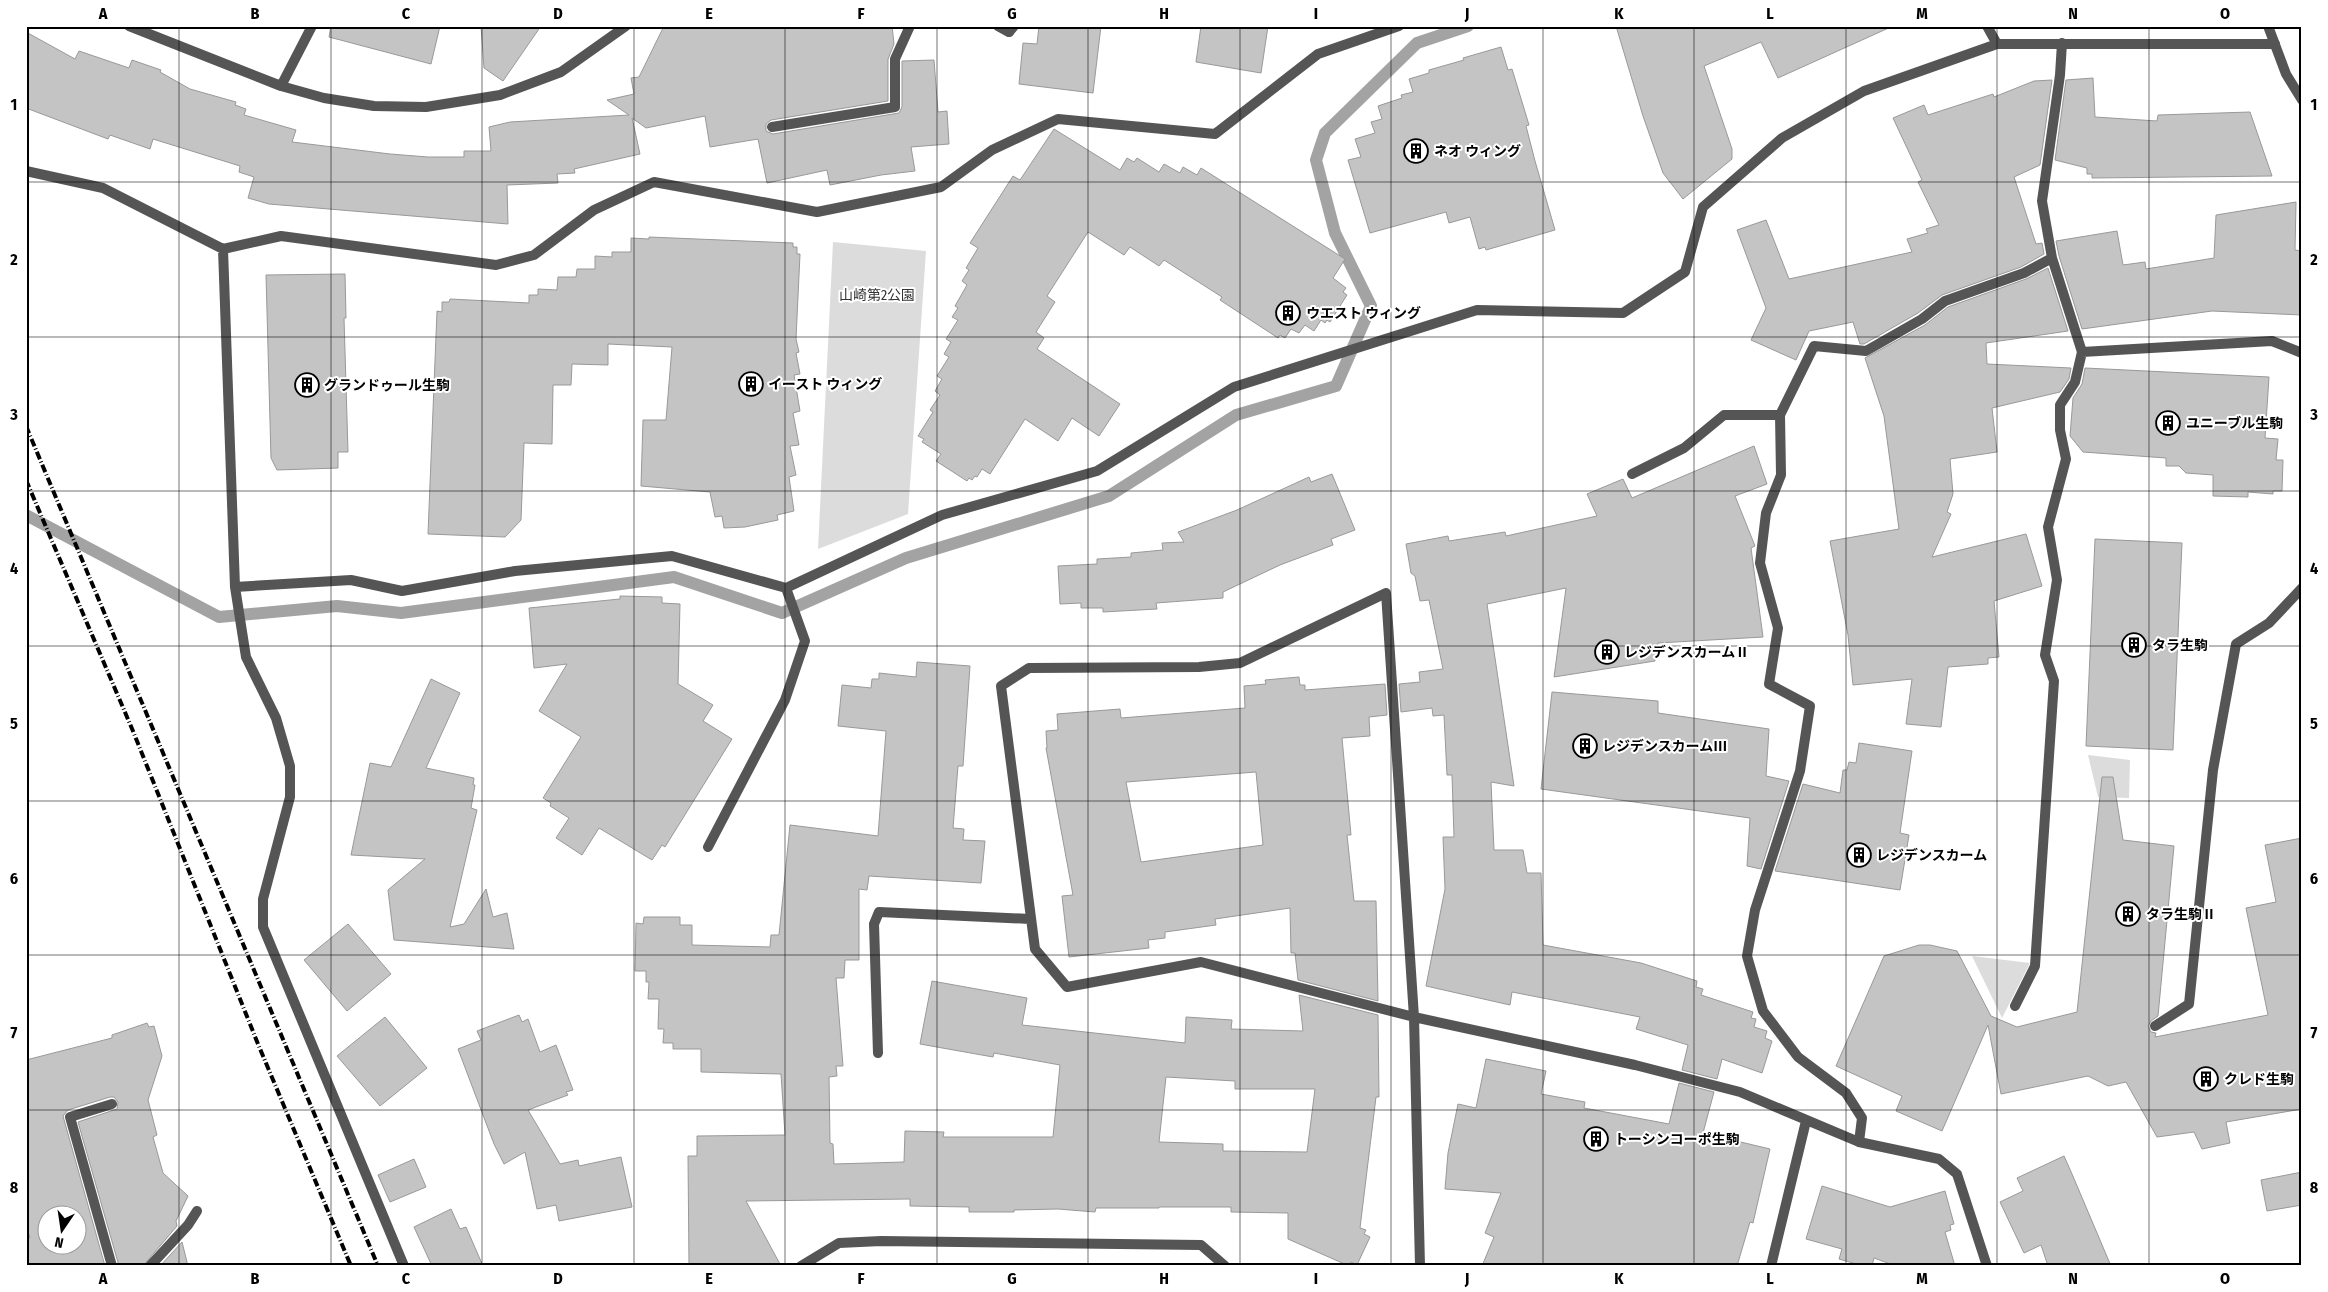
<svg xmlns="http://www.w3.org/2000/svg" width="2328" height="1292" font-family="'Fira Sans Condensed','Noto Sans JP',sans-serif">
	<style>
		.green { fill: #dcdcdc }
		.lines { fill: none; stroke-linecap: round; stroke-linejoin: round }
		.stream { stroke: #a3a3a3; stroke-width: 12 }
		.building { fill: #c4c4c4; stroke: #999; fill-rule: evenodd }
		.service { stroke: #555; stroke-width: 10 }
		.minor { stroke: #555; stroke-width: 10 }
		.tertiary { stroke: #555; stroke-width: 10 }
		.rail { stroke: #000; stroke-width: 4; stroke-dasharray: 8 2.5 1 2.5; stroke-linecap: butt }
		.grid { fill: none; stroke: #000; stroke-width: 1; stroke-opacity: 0.55 }
		.labels { text-anchor: middle; dominant-baseline: central; stroke-width: 4; stroke-linejoin: round; paint-order: stroke }
		.poi-label { font-size: 14px; font-weight: bold; fill: #000; stroke: #fff; text-anchor: start }
		.park-label { font-size: 14px; fill: #333; stroke: #fff }
		.neatline { fill: none; stroke: #000; stroke-width: 2 }
		.grid-label { font-size: 16px; text-anchor: middle; font-weight: bold; fill: #000 }
	</style>
	<rect width="100%" height="100%" fill="#fff"/>
	<path class="green" d="M 833,242 L 926,251 L 908,514 L 818,549 Z
		M 2088,755 L 2130,760 L 2129,798 L 2098,797 Z
		M 1972,956 L 2030,963 L 2002,1018 Z"/>
	<g class="lines">
		<path class="stream" d="M 26,515 L 219,617 L 337,606 L 401,613 L 674,577 L 782,613 L 906,558 L 1109,496 L 1236,415 L 1336,386 L 1371,306 L 1335,233 L 1316,160 L 1325,133 L 1417,43 L 1468,26"/>
	</g>
	<path class="building" d="M 331,26 L 440,26 L 431,64 L 329,37 Z
		M 481,26 L 541,26 L 503,81 L 484,68 Z
		M 664,26 L 892,26 L 894,44 L 888,59 L 888,101 L 771,120 L 766,124 L 766,131 L 773,134 L 899,113 L 902,107 L 902,61 L 934,60 L 938,112 L 947,111 L 949,144 L 911,147 L 915,171 L 881,175 L 830,185 L 827,170 L 767,183 L 758,139 L 710,147 L 705,116 L 646,128 L 632,118 L 640,154 L 574,169 L 575,173 L 557,174 L 558,183 L 507,185 L 508,224 L 269,204 L 248,198 L 254,177 L 239,172 L 240,166 L 153,139 L 150,149 L 110,135 L 108,139 L 26,108 L 26,32 L 75,59 L 79,51 L 129,68 L 132,60 L 161,70 L 160,72 L 190,89 L 236,102 L 235,105 L 246,109 L 244,115 L 296,130 L 292,142 L 390,154 L 428,157 L 464,157 L 464,151 L 491,151 L 489,127 L 510,122 L 629,115 L 607,100 L 634,94 L 631,78 L 639,77 Z
		M 1039,26 L 1101,26 L 1093,93 L 1019,84 L 1023,43 L 1037,44 Z
		M 1201,26 L 1268,26 L 1261,73 L 1196,62 Z
		M 1616,26 L 1893,26 L 1778,78 L 1761,42 L 1704,66 L 1732,149 L 1732,159 L 1683,199 L 1663,173 L 1643,116 Z
		M 1501,47 L 1508,70 L 1512,69 L 1529,125 L 1526,126 L 1535,161 L 1555,230 L 1486,250 L 1485,247 L 1479,249 L 1470,217 L 1449,223 L 1446,212 L 1370,233 L 1348,160 L 1361,157 L 1355,139 L 1375,133 L 1371,122 L 1382,119 L 1378,106 L 1402,98 L 1401,95 L 1413,92 L 1409,79 L 1429,73 L 1429,70 L 1464,60 L 1463,58 Z
		M 2093,78 L 2095,117 L 2157,121 L 2158,115 L 2250,112 L 2272,176 L 2092,178 L 2092,174 L 2087,174 L 2087,168 L 2055,160 L 2066,80 Z
		M 2052,80 L 2040,165 L 2014,177 L 2036,244 L 2042,243 L 2044,254 L 2021,267 L 1942,295 L 1918,313 L 1864,344 L 1860,344 L 1853,322 L 1809,331 L 1796,360 L 1751,340 L 1766,308 L 1737,230 L 1766,220 L 1789,279 L 1912,252 L 1907,239 L 1928,233 L 1926,229 L 1939,225 L 1918,182 L 1922,180 L 1893,118 L 1924,105 L 1928,115 L 1993,94 L 1994,97 L 2034,81 Z
		M 1054,129 L 1120,170 L 1127,158 L 1134,162 L 1137,158 L 1159,172 L 1164,164 L 1180,173 L 1183,167 L 1197,175 L 1201,168 L 1345,259 L 1333,278 L 1346,288 L 1343,292 L 1347,295 L 1330,322 L 1327,320 L 1325,323 L 1321,320 L 1314,331 L 1305,325 L 1299,333 L 1291,329 L 1285,338 L 1280,335 L 1278,338 L 1220,300 L 1222,297 L 1164,260 L 1159,266 L 1130,247 L 1124,255 L 1088,232 L 1047,296 L 1055,302 L 1036,332 L 1044,338 L 1037,349 L 1120,404 L 1099,436 L 1072,418 L 1058,441 L 1025,419 L 990,474 L 982,469 L 977,477 L 975,476 L 972,480 L 969,478 L 967,481 L 936,461 L 941,454 L 922,442 L 924,439 L 918,436 L 933,412 L 930,410 L 940,395 L 935,391 L 942,379 L 937,376 L 949,357 L 944,354 L 951,342 L 946,339 L 958,320 L 952,317 L 958,308 L 955,306 L 967,285 L 962,281 L 969,270 L 966,268 L 978,248 L 970,243 L 1013,176 L 1020,180 Z
		M 2296,202 L 2295,250 L 2302,251 L 2302,315 L 2212,311 L 2082,329 L 2059,256 L 2056,241 L 2117,231 L 2123,265 L 2145,262 L 2146,269 L 2214,258 L 2216,215 Z
		M 649,237 L 793,243 L 793,247 L 797,247 L 797,254 L 800,254 L 796,339 L 799,352 L 796,353 L 800,374 L 794,375 L 800,411 L 793,413 L 799,445 L 790,446 L 796,475 L 789,477 L 794,511 L 777,515 L 778,520 L 745,527 L 724,528 L 722,516 L 715,517 L 710,492 L 641,486 L 643,420 L 666,420 L 672,347 L 608,344 L 608,365 L 572,364 L 571,385 L 553,385 L 552,444 L 524,443 L 521,520 L 505,537 L 428,534 L 437,311 L 442,312 L 442,302 L 449,302 L 450,299 L 529,303 L 529,295 L 538,295 L 538,289 L 557,290 L 558,277 L 576,277 L 577,269 L 595,269 L 595,256 L 612,257 L 612,252 L 631,252 L 631,238 L 649,239 Z
		M 2048,268 L 2068,331 L 1986,343 L 1987,364 L 2071,368 L 2069,379 L 2060,392 L 1992,408 L 1997,452 L 1950,459 L 1953,494 L 1947,512 L 1951,514 L 1932,557 L 2026,534 L 2042,586 L 1994,601 L 1999,657 L 1988,658 L 1988,664 L 1948,667 L 1941,727 L 1906,724 L 1912,679 L 1853,685 L 1848,635 L 1830,541 L 1899,529 L 1884,416 L 1865,358 L 1925,325 L 1948,307 L 2026,279 Z
		M 345,274 L 346,318 L 344,318 L 348,452 L 338,452 L 338,468 L 277,470 L 271,458 L 266,275 Z
		M 2085,368 L 2269,377 L 2265,438 L 2278,439 L 2276,460 L 2283,460 L 2282,491 L 2273,491 L 2273,494 L 2248,492 L 2248,497 L 2213,496 L 2213,475 L 2186,473 L 2179,466 L 2166,466 L 2166,458 L 2083,452 L 2070,436 L 2073,398 L 2082,384 Z
		M 1754,446 L 1767,484 L 1735,496 L 1755,546 L 1751,548 L 1763,637 L 1658,643 L 1655,661 L 1554,677 L 1566,588 L 1487,604 L 1514,786 L 1491,782 L 1494,850 L 1523,850 L 1527,873 L 1541,873 L 1543,945 L 1641,963 L 1697,981 L 1696,987 L 1703,989 L 1701,995 L 1753,1012 L 1751,1018 L 1756,1019 L 1754,1027 L 1767,1031 L 1765,1038 L 1772,1041 L 1762,1073 L 1722,1059 L 1717,1079 L 1682,1070 L 1688,1045 L 1636,1029 L 1640,1017 L 1512,992 L 1510,1005 L 1426,986 L 1445,889 L 1443,837 L 1454,837 L 1452,775 L 1447,775 L 1444,715 L 1433,716 L 1432,708 L 1401,712 L 1399,684 L 1420,682 L 1419,672 L 1443,669 L 1429,600 L 1420,601 L 1415,576 L 1411,573 L 1406,544 L 1448,536 L 1449,541 L 1505,532 L 1506,536 L 1597,516 L 1587,494 L 1623,479 L 1632,498 Z
		M 1332,474 L 1355,530 L 1331,539 L 1333,545 L 1280,565 L 1223,592 L 1223,598 L 1156,603 L 1157,609 L 1103,612 L 1103,608 L 1081,608 L 1081,603 L 1060,604 L 1058,566 L 1097,564 L 1097,559 L 1131,557 L 1131,553 L 1163,550 L 1162,543 L 1184,542 L 1178,532 L 1237,510 L 1309,477 L 1311,482 Z
		M 2095,539 L 2182,543 L 2173,750 L 2086,746 Z
		M 620,596 L 662,597 L 662,603 L 680,604 L 678,684 L 713,705 L 703,721 L 732,739 L 665,847 L 662,845 L 652,860 L 599,828 L 582,855 L 556,838 L 569,818 L 550,806 L 551,803 L 543,798 L 581,737 L 539,711 L 567,664 L 534,668 L 529,608 L 620,599 Z
		M 917,662 L 970,666 L 963,766 L 958,766 L 953,828 L 964,829 L 963,840 L 985,841 L 981,883 L 869,876 L 867,890 L 859,889 L 859,960 L 845,960 L 844,978 L 836,978 L 843,1066 L 836,1066 L 837,1076 L 829,1077 L 830,1143 L 833,1144 L 834,1164 L 904,1162 L 905,1131 L 944,1132 L 943,1137 L 1053,1137 L 1060,1065 L 994,1053 L 993,1057 L 920,1044 L 932,981 L 1027,998 L 1022,1025 L 1185,1043 L 1186,1017 L 1232,1020 L 1231,1029 L 1303,1031 L 1299,995 L 1378,1015 L 1379,1097 L 1376,1097 L 1360,1228 L 1366,1230 L 1364,1234 L 1370,1237 L 1357,1265 L 1351,1262 L 1349,1266 L 1288,1239 L 1288,1213 L 1231,1212 L 1231,1207 L 1159,1207 L 1159,1208 L 1096,1208 L 1095,1212 L 1058,1209 L 1014,1210 L 1014,1212 L 969,1212 L 969,1207 L 910,1206 L 910,1199 L 746,1201 L 781,1266 L 689,1266 L 688,1156 L 697,1156 L 697,1136 L 785,1135 L 781,1074 L 701,1072 L 701,1049 L 673,1049 L 673,1043 L 663,1043 L 664,1029 L 658,1029 L 659,999 L 648,999 L 649,982 L 646,982 L 646,971 L 635,971 L 636,923 L 643,924 L 644,917 L 680,917 L 680,925 L 692,925 L 692,945 L 770,947 L 771,935 L 779,935 L 790,825 L 878,836 L 886,731 L 838,726 L 842,685 L 871,688 L 872,679 L 879,679 L 879,673 L 916,677 ZM 1166,1077 L 1235,1081 L 1235,1089 L 1315,1089 L 1307,1152 L 1223,1151 L 1223,1144 L 1159,1142 Z
		M 1299,677 L 1300,685 L 1305,685 L 1305,690 L 1385,684 L 1387,715 L 1369,717 L 1370,736 L 1342,738 L 1351,835 L 1347,835 L 1354,901 L 1376,901 L 1378,1001 L 1298,980 L 1295,953 L 1291,953 L 1290,908 L 1215,919 L 1216,925 L 1165,932 L 1165,938 L 1148,940 L 1149,948 L 1069,957 L 1062,896 L 1073,895 L 1046,748 L 1047,748 L 1046,731 L 1058,730 L 1057,714 L 1120,709 L 1121,718 L 1245,708 L 1244,686 L 1266,684 L 1265,680 ZM 1256,772 L 1263,845 L 1141,862 L 1126,782 Z
		M 431,679 L 460,693 L 426,768 L 474,778 L 473,785 L 475,785 L 471,808 L 477,810 L 450,927 L 464,924 L 486,889 L 493,917 L 507,913 L 514,949 L 394,940 L 388,890 L 425,859 L 351,855 L 370,763 L 391,767 Z
		M 1552,692 L 1658,701 L 1658,713 L 1769,729 L 1766,776 L 1789,781 L 1761,869 L 1747,866 L 1750,818 L 1541,789 Z
		M 1859,743 L 1912,751 L 1900,833 L 1909,835 L 1900,890 L 1775,871 L 1803,784 L 1840,793 L 1843,770 L 1847,770 L 1849,762 L 1856,763 Z
		M 2102,777 L 2113,777 L 2123,840 L 2174,846 L 2158,1016 L 2151,1021 L 2148,1026 L 2151,1032 L 2156,1033 L 2155,1037 L 2268,1015 L 2246,908 L 2276,902 L 2265,845 L 2302,838 L 2302,1109 L 2226,1122 L 2230,1143 L 2202,1149 L 2194,1132 L 2157,1137 L 2126,1082 L 2108,1086 L 2088,1076 L 2001,1094 L 1988,1025 L 1942,1131 L 1896,1111 L 1902,1096 L 1836,1066 L 1884,956 L 1919,945 L 1930,945 L 1957,951 L 1991,1016 L 2017,1027 L 2077,1012 Z
		M 348,924 L 391,974 L 347,1011 L 304,960 Z
		M 519,1015 L 522,1022 L 528,1019 L 540,1052 L 556,1045 L 573,1090 L 566,1092 L 568,1095 L 528,1110 L 560,1164 L 578,1160 L 579,1166 L 621,1157 L 632,1207 L 559,1221 L 556,1205 L 537,1209 L 525,1152 L 504,1164 L 494,1144 L 458,1049 L 481,1040 L 477,1031 Z
		M 385,1017 L 427,1068 L 380,1106 L 337,1056 Z
		M 147,1023 L 149,1027 L 154,1026 L 162,1056 L 148,1100 L 157,1135 L 153,1137 L 163,1173 L 188,1196 L 176,1221 L 177,1226 L 143,1266 L 119,1266 L 78,1122 L 117,1109 L 118,1102 L 114,1097 L 110,1097 L 68,1110 L 63,1116 L 105,1266 L 26,1266 L 26,1239 L 30,1238 L 26,1225 L 26,1060 L 112,1038 L 112,1035 ZM 48,1214 L 78,1214 L 78,1244 L 48,1244 Z
		M 1486,1059 L 1546,1071 L 1541,1094 L 1585,1102 L 1584,1108 L 1669,1124 L 1679,1083 L 1714,1092 L 1703,1133 L 1770,1149 L 1753,1223 L 1750,1222 L 1737,1266 L 1482,1266 L 1494,1237 L 1485,1233 L 1501,1193 L 1445,1189 L 1448,1153 L 1458,1104 L 1476,1108 Z
		M 2064,1156 L 2072,1174 L 2111,1266 L 2048,1266 L 2041,1245 L 2024,1253 L 2000,1202 L 2023,1191 L 2017,1178 Z
		M 414,1159 L 426,1187 L 390,1202 L 378,1175 Z
		M 2302,1172 L 2302,1205 L 2267,1211 L 2261,1180 Z
		M 1822,1186 L 1890,1207 L 1945,1191 L 1954,1224 L 1950,1225 L 1951,1230 L 1945,1232 L 1955,1266 L 1896,1266 L 1874,1258 L 1872,1266 L 1863,1266 L 1839,1259 L 1842,1249 L 1806,1239 Z
		M 451,1209 L 460,1229 L 466,1227 L 483,1266 L 432,1266 L 414,1227 Z
		M 182,1242 L 188,1266 L 160,1266 Z"/>
	<g class="lines">
		<path class="service" d="M 998,26 L 1009,32
			M 2062,43 L 2060,75 L 2042,201 L 2052,258 L 2082,352
			M 772,127 L 895,107 L 895,59 L 910,26
			M 1632,474 L 1684,448 L 1724,415 L 1780,415
			M 2015,1006 L 2035,966 L 2054,681 L 2045,655 L 2057,580 L 2048,527 L 2066,459 L 2060,430 L 2060,405 L 2075,382 L 2082,352 L 2272,341 L 2302,353
			M 2155,1026 L 2189,1004 L 2213,770 L 2236,644 L 2269,623 L 2302,588
			M 112,1104 L 70,1117 L 112,1266
			M 1859,1142 L 1862,1118 L 1846,1093 L 1798,1057 L 1763,1011 L 1747,956 L 1755,910 L 1800,771 L 1810,706 L 1769,684 L 1778,628 L 1760,563 L 1766,513 L 1781,475 L 1780,415 L 1814,346 L 1866,351 L 1922,319 L 1945,301 L 2024,273 L 2052,258
			M 150,1266 L 188,1225 L 197,1211"/>
		<path class="minor" d="M 129,26 L 281,86 L 324,98 L 374,106 L 426,107 L 500,95 L 561,72 L 626,26
			M 1987,26 L 1997,44
			M 1009,32 L 1014,26
			M 281,86 L 312,26
			M 26,171 L 103,188 L 223,249 L 235,587 L 246,657 L 276,718 L 290,766 L 290,797 L 263,899 L 263,927 L 404,1266
			M 223,249 L 281,236 L 496,265 L 534,255 L 594,210 L 654,182 L 817,212 L 941,187 L 992,150 L 1058,119 L 1215,134 L 1318,54 L 1399,26
			M 235,587 L 351,580 L 402,591 L 515,571 L 672,556 L 786,588 L 942,515 L 1097,471 L 1234,387 L 1477,310 L 1623,313 L 1685,272 L 1703,207 L 1782,138 L 1864,91 L 1997,44 L 2275,44
			M 708,847 L 785,700 L 805,641 L 786,588
			M 878,1053 L 874,924 L 879,912 L 1030,919
			M 801,1266 L 839,1243 L 881,1241 L 1201,1245 L 1225,1266
			M 1420,1266 L 1414,1017 L 1386,593 L 1240,663 L 1199,667 L 1029,668 L 1001,686 L 1035,949 L 1067,987 L 1201,962 L 1414,1017 L 1635,1065 L 1740,1092 L 1859,1142 L 1939,1159 L 1957,1174 L 1987,1266
			M 1771,1266 L 1806,1121"/>
		<path class="tertiary" d="M 2268,26 L 2286,74 L 2302,100"/>
		<path class="rail" d="M 26,426 L 378,1266
			M 26,480 L 133,731 L 258,1044 L 351,1266"/>
	</g>
	<path class="grid" d="M 179,26 L 179,1266M 331,26 L 331,1266M 482,26 L 482,1266M 634,26 L 634,1266M 785,26 L 785,1266M 937,26 L 937,1266M 1088,26 L 1088,1266M 1240,26 L 1240,1266M 1391,26 L 1391,1266M 1543,26 L 1543,1266M 1694,26 L 1694,1266M 1846,26 L 1846,1266M 1997,26 L 1997,1266M 2149,26 L 2149,1266M 26,182 L 2302,182M 26,337 L 2302,337M 26,491 L 2302,491M 26,646 L 2302,646M 26,801 L 2302,801M 26,955 L 2302,955M 26,1110 L 2302,1110"/>
	<defs>
		<g id="building-ring" transform="scale(1.25)"><circle r="9.5" fill="#fff" stroke="#000" stroke-width="1.5"/><path d="M-4-6H4V6H1V3H-1V6H-4ZM-2.5-4.3h1.7v1.8h-1.7ZM.8-4.3h1.7v1.8H.8ZM-2.5-1h1.7V.8h-1.7ZM.8-1h1.7V.8H.8Z" fill="#000"/></g>
	</defs>
	<g fill-rule="evenodd">
		<use href="#building-ring" x="1416" y="151"/>
		<use href="#building-ring" x="1288" y="313"/>
		<use href="#building-ring" x="751" y="384"/>
		<use href="#building-ring" x="307" y="385"/>
		<use href="#building-ring" x="2168" y="423"/>
		<use href="#building-ring" x="2134" y="645"/>
		<use href="#building-ring" x="1607" y="652"/>
		<use href="#building-ring" x="1585" y="746"/>
		<use href="#building-ring" x="1859" y="855"/>
		<use href="#building-ring" x="2128" y="914"/>
		<use href="#building-ring" x="2206" y="1079"/>
		<use href="#building-ring" x="1596" y="1139"/>
	</g>
	<g class="labels">
		<g class="poi-label">
			<text x="1434" y="151">ネオ ウィング</text>
			<text x="1306" y="313">ウエスト ウィング</text>
			<text x="768" y="384">イースト ウィング</text>
			<text x="324" y="385">グランドゥール生駒</text>
			<text x="2186" y="423">ユニーブル生駒</text>
			<text x="2152" y="645">タラ生駒</text>
			<text x="1624" y="652">レジデンスカームⅡ</text>
			<text x="1602" y="746">レジデンスカームⅢ</text>
			<text x="1876" y="855">レジデンスカーム</text>
			<text x="2146" y="914">タラ生駒Ⅱ</text>
			<text x="2224" y="1079">クレド生駒</text>
			<text x="1614" y="1139">トーシンコーポ生駒</text>
		</g>
		<g class="park-label">
			<text x="877" y="295">山崎第2公園</text>
		</g>
	</g>
	<rect width="2328" height="1292" fill="none" stroke="#ffffff" stroke-width="55"/>
	<g transform="translate(62 1230) rotate(193)"><circle r="24" fill="#ffffff" stroke="#999999"/>
	<path d="M0-4L9 19L0 12L-9 19Z" fill="#000000"/>
	<text y="-8" font-size="14" font-weight="bold" text-anchor="middle" fill="#000000">N</text>
	</g>
	<rect x="28" y="28" width="2272" height="1236" class="neatline"/>
	<g class="grid-label">
		<text x="103" y="19">A</text>
		<text x="255" y="19">B</text>
		<text x="406" y="19">C</text>
		<text x="558" y="19">D</text>
		<text x="709" y="19">E</text>
		<text x="861" y="19">F</text>
		<text x="1012" y="19">G</text>
		<text x="1164" y="19">H</text>
		<text x="1316" y="19">I</text>
		<text x="1467" y="19">J</text>
		<text x="1619" y="19">K</text>
		<text x="1770" y="19">L</text>
		<text x="1922" y="19">M</text>
		<text x="2073" y="19">N</text>
		<text x="2225" y="19">O</text>
		<text x="14" y="110">1</text>
		<text x="2314" y="110">1</text>
		<text x="14" y="265">2</text>
		<text x="2314" y="265">2</text>
		<text x="14" y="420">3</text>
		<text x="2314" y="420">3</text>
		<text x="14" y="574">4</text>
		<text x="2314" y="574">4</text>
		<text x="14" y="729">5</text>
		<text x="2314" y="729">5</text>
		<text x="14" y="884">6</text>
		<text x="2314" y="884">6</text>
		<text x="14" y="1038">7</text>
		<text x="2314" y="1038">7</text>
		<text x="14" y="1193">8</text>
		<text x="2314" y="1193">8</text>
		<text x="103" y="1284">A</text>
		<text x="255" y="1284">B</text>
		<text x="406" y="1284">C</text>
		<text x="558" y="1284">D</text>
		<text x="709" y="1284">E</text>
		<text x="861" y="1284">F</text>
		<text x="1012" y="1284">G</text>
		<text x="1164" y="1284">H</text>
		<text x="1316" y="1284">I</text>
		<text x="1467" y="1284">J</text>
		<text x="1619" y="1284">K</text>
		<text x="1770" y="1284">L</text>
		<text x="1922" y="1284">M</text>
		<text x="2073" y="1284">N</text>
		<text x="2225" y="1284">O</text>
	</g>
</svg>
